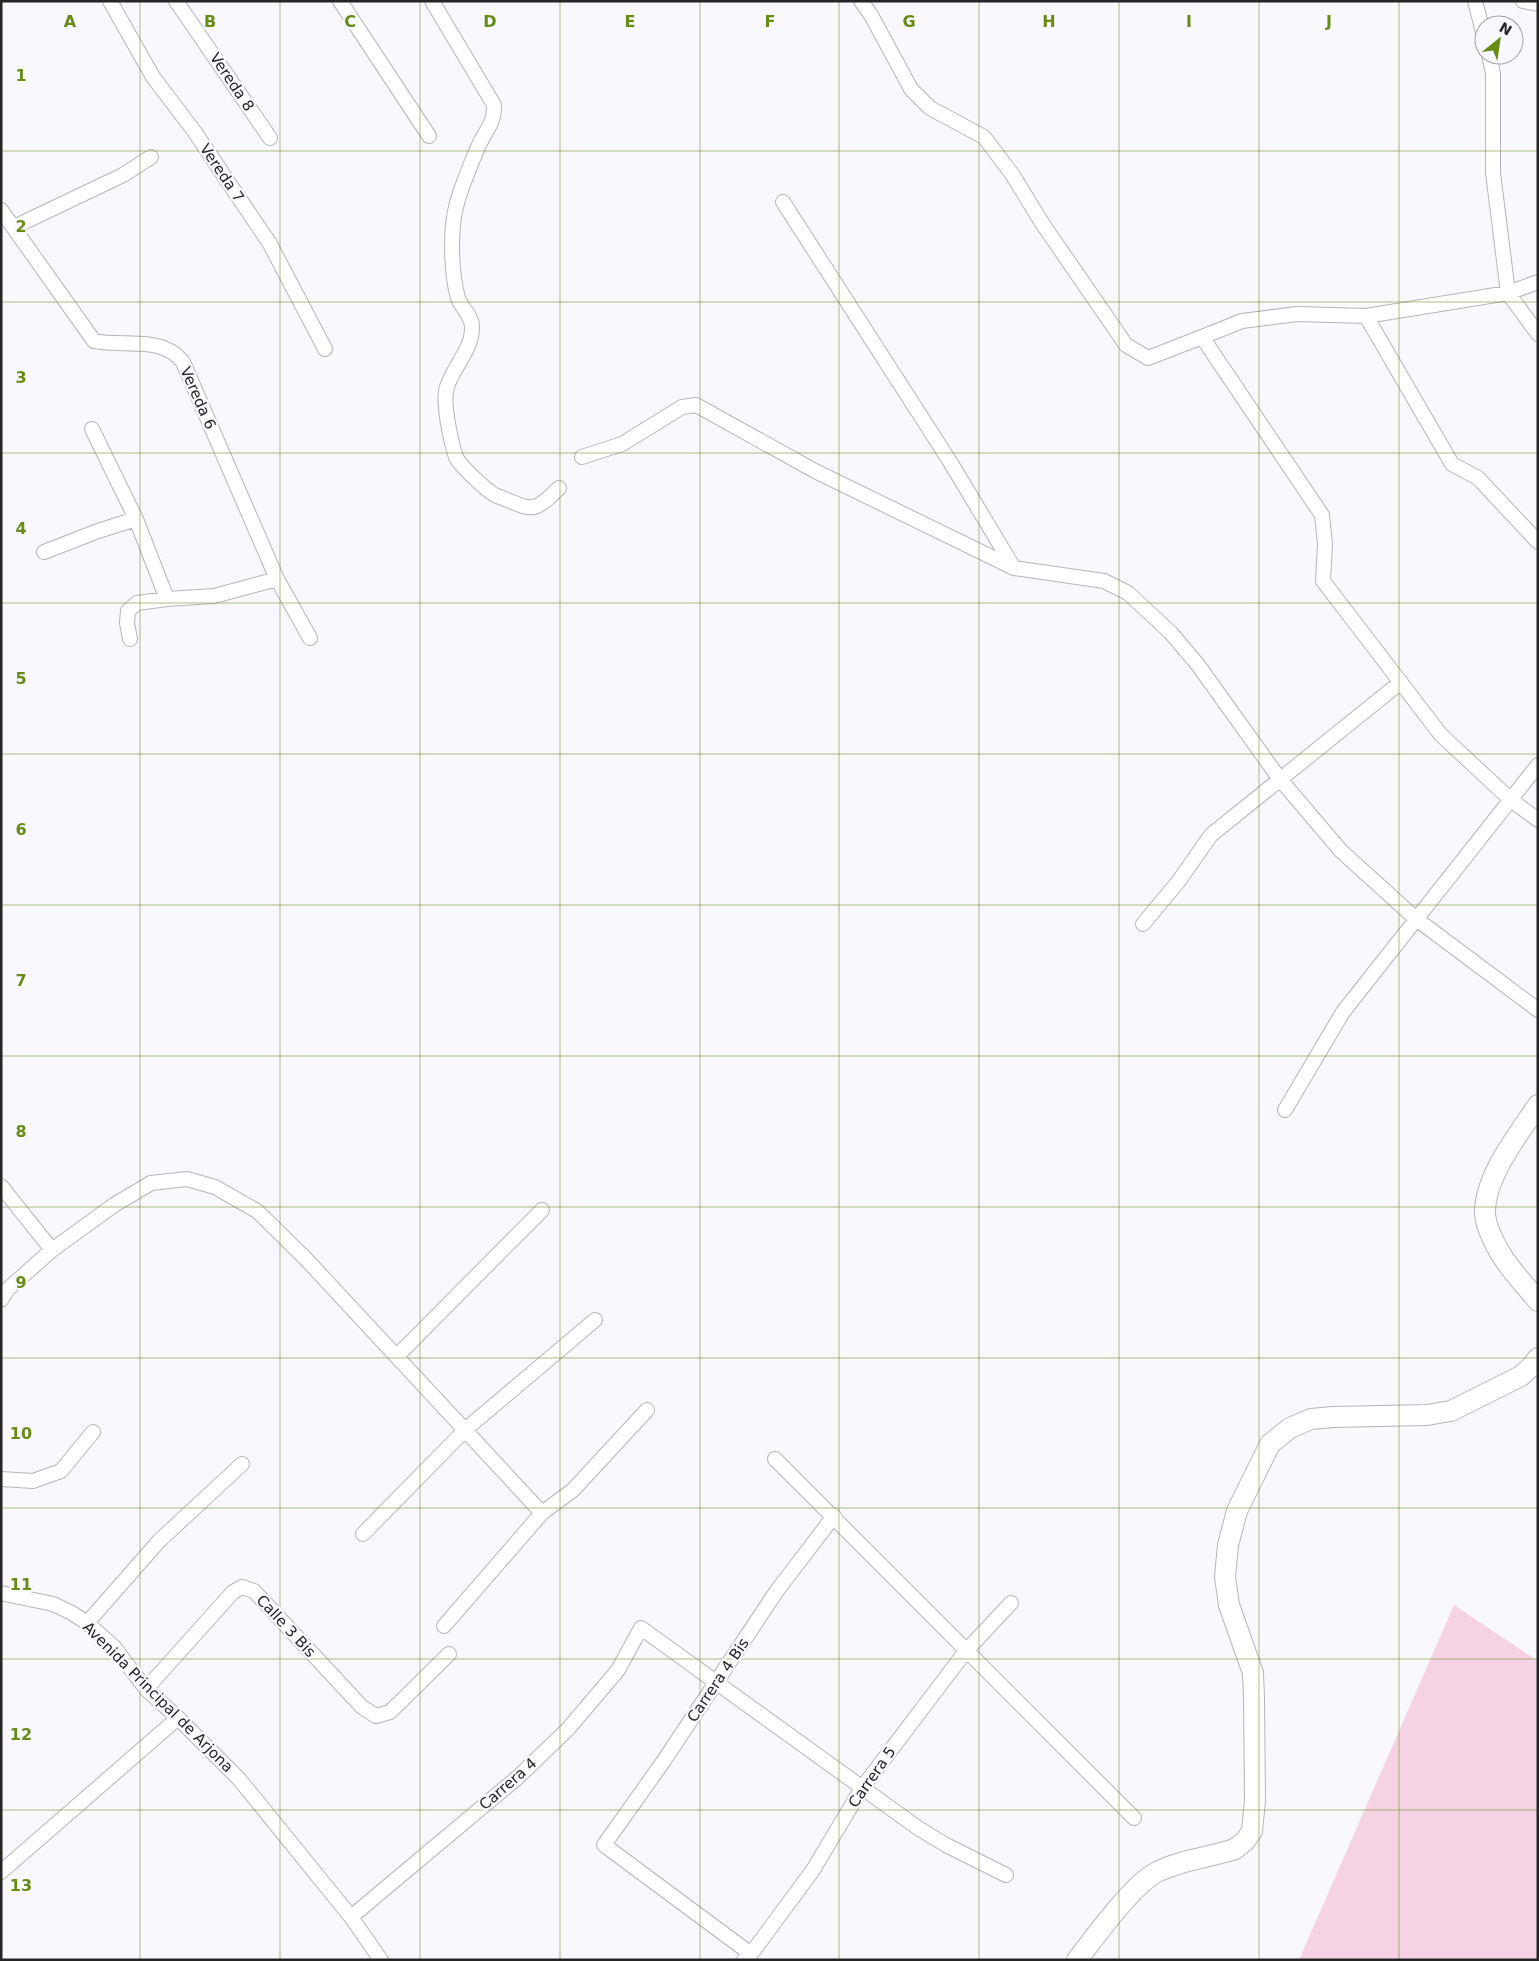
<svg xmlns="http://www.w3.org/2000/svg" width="1539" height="1961" font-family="'DejaVu Sans',sans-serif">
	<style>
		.green { fill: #f5d3e4 }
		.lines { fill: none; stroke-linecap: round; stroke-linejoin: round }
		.street-casing { stroke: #b5b5bb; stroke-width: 16 }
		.secondary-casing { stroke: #b5b5bb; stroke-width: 22 }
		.street { stroke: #fff; stroke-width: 14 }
		.secondary { stroke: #fff; stroke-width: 20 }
		.grid { fill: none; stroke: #678c15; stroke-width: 1; stroke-opacity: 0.55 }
		.labels { text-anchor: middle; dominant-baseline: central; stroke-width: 4.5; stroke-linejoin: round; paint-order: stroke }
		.street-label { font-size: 15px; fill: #252527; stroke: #f8f8fe }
		.grid-label { font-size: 16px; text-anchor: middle; font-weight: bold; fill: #678c15; stroke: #f8f8fe; stroke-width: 4.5; stroke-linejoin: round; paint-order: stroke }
	</style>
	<rect width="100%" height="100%" fill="#f8f8fe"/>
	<path class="green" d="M 1454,1605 L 1538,1661 L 1538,1960 L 1299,1960 Z"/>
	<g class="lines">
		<g class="street-casing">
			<path id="street" d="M 110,1 L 153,77 L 194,131 L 270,244 L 325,349
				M 176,1 L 270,138
				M 340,1 L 429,136
				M 432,1 L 494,105 C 495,123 485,131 478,147 C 471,164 460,189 456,207 C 450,231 451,274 458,298 C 461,308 473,316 472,328 C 472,350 453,367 447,387 C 442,402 451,442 456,457 C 460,466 489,493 497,496 C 532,509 531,516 559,488
				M 861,1 L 871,15 L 911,89 L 930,108 L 984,137 L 1012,174 L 1042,223 L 1126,345 L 1148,358 L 1202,337
				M 1475,1 L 1484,36
				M 1523,1 L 1538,4
				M 1489,55 L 1493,73 L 1493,173 L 1508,293 L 1538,334
				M 783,202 L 949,460 L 1014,568
				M 1,210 L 94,341 C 118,346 149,339 170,351 C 175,353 179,358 183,362 L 277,579 L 310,638
				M 14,227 L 123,175 L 151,157
				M 1538,282 L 1508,293 L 1366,316 L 1297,314 L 1242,321 L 1202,337 L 1322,515 L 1325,544 L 1323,581 L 1441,735 L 1511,800 L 1538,820
				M 1366,316 L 1452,464 L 1478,478 L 1538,542
				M 92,429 L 136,519 L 167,599
				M 582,457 L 622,444 L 682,407 L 696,405 L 815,471 L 1014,568 L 1104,581 L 1128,593 L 1171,633 L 1198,665 L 1279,778 L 1341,851 L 1415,918 L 1538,1010
				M 44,552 L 98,531 L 136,519
				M 130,639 L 127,623 L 128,611 L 137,603 L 167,599 L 214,596 L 277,579
				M 1143,924 L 1178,882 L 1211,835 L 1401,682
				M 1285,1110 L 1343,1012 L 1538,765
				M 1,1186 L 52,1250
				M 1,1300 L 8,1289 L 52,1250 L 114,1205 L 151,1183 L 187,1179 L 215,1187 L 257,1211 L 305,1258 L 542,1513
				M 397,1356 L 542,1210
				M 775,1459 L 1134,1818
				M 1,1479 L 33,1481 L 61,1471 L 93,1432
				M 363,1534 L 466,1429 L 595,1320
				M 1,1593 L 53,1604 L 72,1613 L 87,1623 L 114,1647 L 146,1689 L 178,1718 L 239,1779 L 351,1917 L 381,1960
				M 87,1623 L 159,1541 L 242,1464
				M 444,1626 L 542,1513 L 573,1490 L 647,1410
				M 146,1689 L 233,1592 L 242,1587 L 254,1591 L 362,1707 L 376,1716 L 390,1712 L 449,1654
				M 1,1872 L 178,1718
				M 351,1917 L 517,1778 L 568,1729 L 618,1670 L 641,1628 L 918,1828 L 946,1845 L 1006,1875
				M 751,1954 L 604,1845 L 663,1762 L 776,1592 L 834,1516
				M 744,1960 L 751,1954 L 813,1870 L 862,1788 L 966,1651 L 1011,1603"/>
		</g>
		<g class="secondary-casing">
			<path id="secondary" d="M 1538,1105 C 1518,1135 1484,1177 1485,1214 C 1486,1227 1495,1245 1502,1256 C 1512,1272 1526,1286 1538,1301
				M 1077,1960 C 1095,1937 1133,1884 1157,1872 C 1180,1860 1211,1857 1235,1849 L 1245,1841 L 1252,1831 L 1255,1801 L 1254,1698 L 1253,1673 L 1229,1605 L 1225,1577 L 1228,1545 L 1237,1511 L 1270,1444 L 1290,1428 L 1311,1419 L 1333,1417 L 1427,1415 L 1451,1411 L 1521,1376 L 1533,1365 L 1538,1358"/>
		</g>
		<use href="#street" class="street"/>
		<use href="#secondary" class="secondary"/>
	</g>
	<path class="grid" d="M 140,1 L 140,1960M 280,1 L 280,1960M 420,1 L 420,1960M 560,1 L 560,1960M 700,1 L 700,1960M 839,1 L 839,1960M 979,1 L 979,1960M 1119,1 L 1119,1960M 1259,1 L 1259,1960M 1399,1 L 1399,1960M 1,151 L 1538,151M 1,302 L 1538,302M 1,453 L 1538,453M 1,603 L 1538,603M 1,754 L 1538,754M 1,905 L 1538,905M 1,1056 L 1538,1056M 1,1207 L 1538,1207M 1,1358 L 1538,1358M 1,1508 L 1538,1508M 1,1659 L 1538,1659M 1,1810 L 1538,1810"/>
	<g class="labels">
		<g class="street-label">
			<text transform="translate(232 82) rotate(56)">Vereda 8</text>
			<text transform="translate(222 173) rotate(56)">Vereda 7</text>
			<text transform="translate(198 398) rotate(66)">Vereda 6</text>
			<text transform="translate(286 1626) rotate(47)">Calle 3 Bis</text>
			<text transform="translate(718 1680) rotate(-56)">Carrera 4 Bis</text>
			<text transform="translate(158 1697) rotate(45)">Avenida Principal de Arjona</text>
			<text transform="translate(872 1777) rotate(-55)">Carrera 5</text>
			<text transform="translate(508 1784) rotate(-41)">Carrera 4</text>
		</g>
	</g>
	<g class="grid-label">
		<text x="70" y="27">A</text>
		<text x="210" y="27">B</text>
		<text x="350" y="27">C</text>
		<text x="490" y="27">D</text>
		<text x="630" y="27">E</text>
		<text x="770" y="27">F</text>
		<text x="909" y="27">G</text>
		<text x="1049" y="27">H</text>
		<text x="1189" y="27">I</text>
		<text x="1329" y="27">J</text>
		<text x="21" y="81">1</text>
		<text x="21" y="232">2</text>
		<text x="21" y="383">3</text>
		<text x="21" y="534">4</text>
		<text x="21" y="684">5</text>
		<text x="21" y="835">6</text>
		<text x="21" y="986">7</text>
		<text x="21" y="1137">8</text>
		<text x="21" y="1288">9</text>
		<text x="21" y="1439">10</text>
		<text x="21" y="1590">11</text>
		<text x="21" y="1740">12</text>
		<text x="21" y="1891">13</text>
	</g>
	<rect width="1539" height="1961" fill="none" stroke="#252527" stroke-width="5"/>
	<g transform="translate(1499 40) rotate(30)"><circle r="24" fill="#f8f8fe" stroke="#a4a4a8"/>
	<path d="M0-4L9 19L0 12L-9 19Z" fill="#678c15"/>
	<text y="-8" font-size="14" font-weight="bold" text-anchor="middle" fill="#252527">N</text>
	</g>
</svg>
